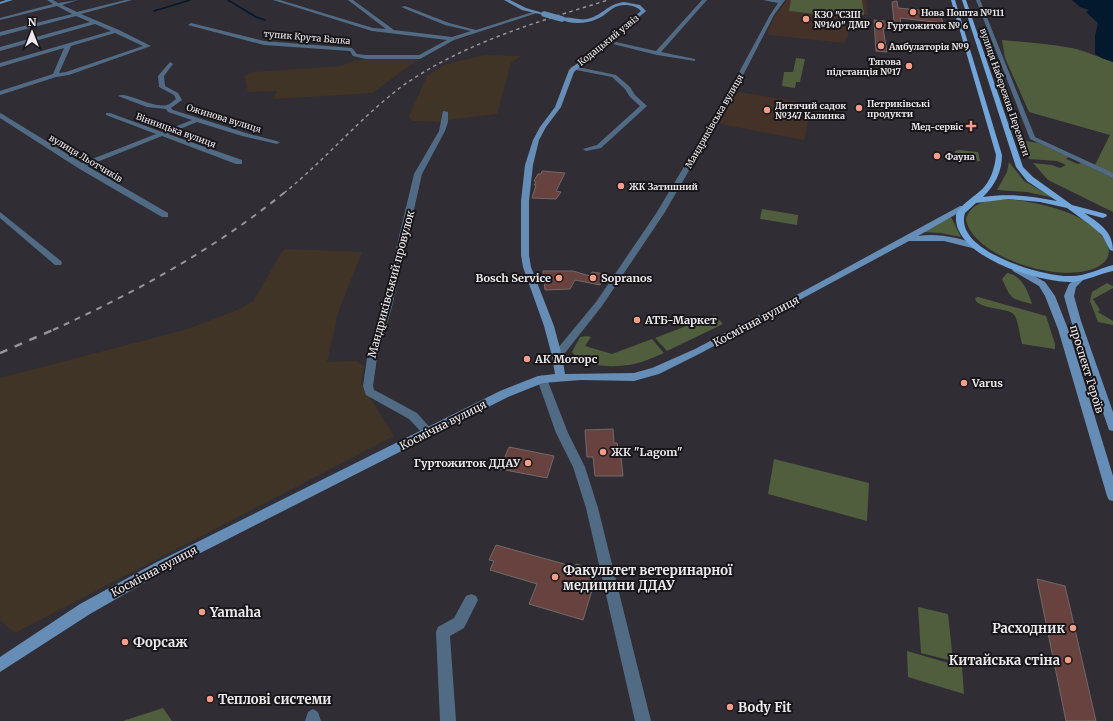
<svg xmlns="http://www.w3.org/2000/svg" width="1113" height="721" font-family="Merriweather,serif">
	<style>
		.industrial { fill: #3f3425 }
		.education { fill: #443229 }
		.green { fill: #515e3e }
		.water { fill: #02192e }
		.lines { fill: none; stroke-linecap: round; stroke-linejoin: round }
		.stream { stroke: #02192e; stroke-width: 1.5 }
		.building { fill: #67423f; stroke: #726968 }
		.street { fill: #526b85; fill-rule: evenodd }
		.secondary { fill: #658db6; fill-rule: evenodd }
		.primary { fill: #72a6db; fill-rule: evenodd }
		.rail-far2 { stroke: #969399; stroke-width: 1.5; stroke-dasharray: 3.5 3.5; stroke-linecap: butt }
		.rail-far1 { stroke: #969399; stroke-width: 2; stroke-dasharray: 6 6; stroke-linecap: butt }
		.rail { stroke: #969399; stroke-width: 2.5; stroke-dasharray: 8 8; stroke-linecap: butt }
		.secondary-bridge { stroke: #658db6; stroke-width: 5.5 }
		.poi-dot { fill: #f49e8a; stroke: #181619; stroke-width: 1.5 }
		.labels { text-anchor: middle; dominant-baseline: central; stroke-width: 4; stroke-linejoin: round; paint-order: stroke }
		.far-poi-label { font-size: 9px; font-weight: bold; fill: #eceaee; stroke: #181619; text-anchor: start }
		.far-street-label { font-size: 9px; fill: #eceaee; stroke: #181619 }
		.poi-label { font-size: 11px; font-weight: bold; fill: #eceaee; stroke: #181619; text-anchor: start }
		.street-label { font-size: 11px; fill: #eceaee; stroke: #181619 }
		.near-poi-label { font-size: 13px; font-weight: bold; fill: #eceaee; stroke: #181619; text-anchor: start }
	</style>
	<rect width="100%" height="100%" fill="#302d34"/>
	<path class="industrial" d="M 484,55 L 521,56 L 511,63 L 497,114 L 455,119 L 445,122 L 412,121 L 409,116 L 427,76 L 446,64 Z
		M 402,57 L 422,57 L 372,93 L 273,99 L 277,91 L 248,92 L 244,76 L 254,72 L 341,66 L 355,60 Z
		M 284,249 L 362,252 L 339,310 L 327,362 L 357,361 L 364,366 L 361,384 L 394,436 L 15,633 L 0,620 L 0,378 L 188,329 L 237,310 L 253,301 Z"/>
	<path class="education" d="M 787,0 L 866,0 L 868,15 L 838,12 L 839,22 L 848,28 L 848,37 L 844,43 L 769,35 L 767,33 L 777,13 Z
		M 739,92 L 812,104 L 804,140 L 720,124 L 720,117 L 733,96 Z"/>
	<path class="green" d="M 791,0 L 862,0 L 864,15 L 825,11 L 824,15 L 789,11 Z
		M 1002,40 C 1025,42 1049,44 1072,48 C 1087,51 1099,58 1113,62 L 1113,174 L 1095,165 L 1110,135 L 1029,112 L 1005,58 Z
		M 796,58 L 805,59 L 800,82 L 796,82 L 795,88 L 782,86 L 784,72 L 793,72 Z
		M 1025,141 L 1038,143 L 1069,157 L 1066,159 L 1078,164 L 1081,163 L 1113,178 L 1113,212 L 1048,180 L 1033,163 L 1052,165 L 1060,168 L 1066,165 L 1057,161 L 1029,159 Z
		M 959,150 L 978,152 L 980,161 L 970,162 L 956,159 L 955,151 Z
		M 1009,162 L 1024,181 L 1054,198 L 1027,192 L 997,190 L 1007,172 Z
		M 1007,199 C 1038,202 1095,213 1108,246 C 1110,253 1108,260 1102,264 C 1072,288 972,259 966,219 C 971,201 991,200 1007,199 Z
		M 762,209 L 798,215 L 797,225 L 760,219 Z
		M 951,217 L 961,237 L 941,233 L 922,232 Z
		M 1007,273 C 1022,275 1028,291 1032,304 C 1010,298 1012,300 1002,279 Z
		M 1107,283 L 1113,286 L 1113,288 L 1093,299 L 1100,310 L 1098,312 L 1113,321 L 1113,325 L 1098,322 L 1090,301 L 1092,292 Z
		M 978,297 L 1046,316 L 1055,344 L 1055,349 L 1022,344 C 1020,336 1019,325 1015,316 C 1011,307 985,311 976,301 L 975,298 Z
		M 715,315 L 723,324 L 667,351 L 655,338 Z
		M 587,336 L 591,337 L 585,346 L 612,354 L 652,339 L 664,353 C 654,357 644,362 634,364 C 616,368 584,368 572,352 L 580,337 Z
		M 774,459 L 869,483 L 867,521 L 768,494 Z
		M 918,607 L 948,614 L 953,661 L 921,653 Z
		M 907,651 L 962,667 L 964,694 L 908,677 Z
		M 163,708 L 172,721 L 123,721 Z"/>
	<path class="water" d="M 1072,0 L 1113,0 L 1113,62 L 1102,58 L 1095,54 L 1095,36 L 1098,23 L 1086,12 L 1089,10 L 1080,7 Z"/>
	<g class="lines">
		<path class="stream" d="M 228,0 L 256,17 L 265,20
			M 154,11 L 190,0"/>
	</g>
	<path class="building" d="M 897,1 L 898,8 L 940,12 L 943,23 L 900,18 L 902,30 L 883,28 L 887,52 L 876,51 L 874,20 L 894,22 L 892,2 Z
		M 542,171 L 565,173 L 556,191 L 561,192 L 556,199 L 532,198 L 536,185 L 534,185 L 536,182 L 534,181 L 538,174 L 541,174 Z
		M 543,271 L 573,271 L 590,276 L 592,272 L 605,274 L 600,285 L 575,280 L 570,289 L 545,290 Z
		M 613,429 L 614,443 L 617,443 L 618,448 L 620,448 L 623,476 L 595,476 L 593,457 L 587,457 L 585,430 Z
		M 509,447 L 554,456 L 547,478 L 500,469 Z
		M 496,545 L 575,567 L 576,564 L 598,570 L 583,620 L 529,604 L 537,584 L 490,570 L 494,561 L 489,560 Z
		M 1037,579 L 1065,586 L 1096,721 L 1066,721 Z"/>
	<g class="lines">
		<path class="street" d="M 47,0 L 53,0 L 58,3 L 78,0 L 62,5 L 77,12 L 125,0 L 132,0 L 81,14 L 119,30 L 151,46 L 69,75 L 56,77 L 0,95 L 0,91 L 53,74 L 64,48 L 0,67 L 0,63 L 111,31 L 95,24 L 0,51 L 0,47 L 90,22 L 76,16 L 0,36 L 0,32 L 72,14 L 57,6 L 0,20 L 0,18 L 53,4 ZM 115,33 L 143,46 L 66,72 L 59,73 L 71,46 Z
			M 273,0 L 280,0 L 373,28 L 386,29 L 348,0 L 353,0 L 394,30 L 452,37 L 471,31 L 445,25 L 401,7 L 405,6 L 449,23 L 476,30 L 536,11 L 540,12 L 454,40 L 420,59 L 366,59 L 353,56 L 350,51 L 264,45 L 188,25 L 191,23 L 264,41 L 352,48 L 357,54 L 366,55 L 419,55 L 447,40 L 372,31 Z
			M 702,0 L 707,0 L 661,52 L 695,59 L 695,61 L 657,55 L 613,44 L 616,42 L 656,51 Z
			M 763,0 L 785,0 L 774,15 L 735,91 L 665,212 L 602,306 L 561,358 L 553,358 L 552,356 L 553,354 L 596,302 L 657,212 L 729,91 L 770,15 L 778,3 Z
			M 976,0 L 980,0 L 1035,137 L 1113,173 L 1113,178 L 1030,139 Z
			M 170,62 L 173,64 L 164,76 L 165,86 L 178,93 L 182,100 L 171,108 L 173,110 L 246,133 L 280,142 L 277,144 L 242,136 L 197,122 L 168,134 L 242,160 L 242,164 L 236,164 L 162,136 L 87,166 L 168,213 L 168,217 L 162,217 L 78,168 L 0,118 L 0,113 L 2,114 L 82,163 L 156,134 L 106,115 L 106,113 L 110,113 L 162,132 L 192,120 L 168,112 L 166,109 L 147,107 L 118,96 C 126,91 153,109 167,105 C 170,104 173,101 176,99 L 174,95 L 159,87 L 158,76 Z
			M 573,66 L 616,75 L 630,87 L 635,95 L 647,106 L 601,148 L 586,151 L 583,149 L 597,145 L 640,106 L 630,97 L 625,89 L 612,77 L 571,69 L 570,68 Z
			M 443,111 L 448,112 L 448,122 L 445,131 L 422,174 L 392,307 L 377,358 L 373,386 L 374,390 L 380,393 L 417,413 L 434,432 L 432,435 L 424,435 L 409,419 L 366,395 L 363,386 L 367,358 L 382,307 L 414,174 L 439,131 Z
			M 0,212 L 61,261 L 62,263 L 61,265 L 55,265 L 0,218 Z
			M 542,375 L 547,379 L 568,433 L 585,467 L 598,508 L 651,721 L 635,721 L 586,508 L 573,467 L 556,433 L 537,379 Z
			M 471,594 L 476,596 L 478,600 L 464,628 L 450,636 L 456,721 L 440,721 L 436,632 L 438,627 L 454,618 L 466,596 Z
			M 313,709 L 318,712 L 321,721 L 305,721 L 308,712 Z"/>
		<path class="secondary" d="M 6,0 L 13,0 L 0,4 L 0,2 Z
			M 504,0 L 510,0 L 526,8 L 546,14 L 544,15 L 522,10 Z
			M 624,2 L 640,5 L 646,11 L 574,72 L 561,107 L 546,127 L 539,140 L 533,165 L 529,201 L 529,255 L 531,267 L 554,326 L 562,356 L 565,374 L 634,373 L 652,368 L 695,349 L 767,311 L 960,206 L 963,206 L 967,208 L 918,236 C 939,233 959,238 979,245 L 979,249 L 976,249 L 944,241 L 909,241 L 701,353 L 659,374 L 634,381 L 581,380 L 543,383 L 508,397 L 165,571 L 90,614 L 0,672 L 0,657 L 80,604 L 155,563 L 500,391 L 538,376 L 555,374 L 552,356 L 544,326 L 523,267 L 521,255 L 521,201 L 525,165 L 533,140 L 540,127 L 555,107 L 569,70 L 641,11 C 634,4 620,3 612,9 C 607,12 604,16 599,18 C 588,24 570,25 560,19 C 566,15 579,21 587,19 C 602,16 607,4 624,2 Z
			M 1016,266 L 1045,282 L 1055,296 L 1068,329 L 1113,476 L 1113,501 L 1109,500 L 1107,496 L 1058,329 L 1045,296 L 1039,286 L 1013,271 L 1012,269 L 1013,267 Z
			M 1081,275 L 1085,278 L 1076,287 L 1074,296 L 1081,321 L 1113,412 L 1113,431 L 1109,430 L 1108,427 L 1071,321 L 1064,296 L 1069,284 Z"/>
		<path class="primary" d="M 951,0 L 955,0 L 1002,155 C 1002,172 995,185 983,197 C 1008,193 1032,196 1057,201 L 1027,181 L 1016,167 L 962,0 L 966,0 L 1023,167 L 1033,177 L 1072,205 L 1106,214 L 1107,216 L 1103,218 L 1084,213 C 1099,223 1113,231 1113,251 L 1110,250 L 1102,235 L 1089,224 L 1067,208 L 1040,202 L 1008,199 L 976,203 L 965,213 C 953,251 1042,276 1068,276 C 1084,277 1098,269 1113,265 L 1113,271 C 1099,274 1086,281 1072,282 C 1040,283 953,257 956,216 C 957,206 978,195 985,186 C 992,177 995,166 996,155 Z"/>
		<path class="rail-far2" d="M 284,193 C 325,160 359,119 401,87 C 463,43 537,22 608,0"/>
		<path class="rail-far1" d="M 53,330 C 134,293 215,249 285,192"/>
		<path class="rail" d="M 0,353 L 55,329"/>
		<path class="secondary-bridge" d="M 544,14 L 562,19"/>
	</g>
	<g class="poi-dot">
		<circle cx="913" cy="12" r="4"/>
		<circle cx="806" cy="19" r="4"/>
		<circle cx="879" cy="25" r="4"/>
		<circle cx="881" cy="46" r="4"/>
		<circle cx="909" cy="66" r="4"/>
		<circle cx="859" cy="108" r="4"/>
		<circle cx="767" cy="110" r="4"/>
		<path d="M969 120h4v4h4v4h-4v4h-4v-4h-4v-4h4z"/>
		<circle cx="937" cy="156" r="4"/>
		<circle cx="621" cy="186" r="4"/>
		<circle cx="559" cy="278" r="4"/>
		<circle cx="593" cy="278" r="4"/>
		<circle cx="637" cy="320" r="4"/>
		<circle cx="527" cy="359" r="4"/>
		<circle cx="964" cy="383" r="4"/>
		<circle cx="603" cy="452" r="4"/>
		<circle cx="528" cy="463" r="4"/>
		<circle cx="555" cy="577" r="4"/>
		<circle cx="202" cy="612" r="4"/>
		<circle cx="1073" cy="628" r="4"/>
		<circle cx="125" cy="642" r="4"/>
		<circle cx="1068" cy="660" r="4"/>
		<circle cx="210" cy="699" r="4"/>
		<circle cx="730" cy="707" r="4"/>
	</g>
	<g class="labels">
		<g class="far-poi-label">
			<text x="921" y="12">Нова Пошта №111</text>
			<text x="814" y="14">КЗО "СЗШ<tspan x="814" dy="10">№140" ДМР</tspan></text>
			<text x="887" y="25">Гуртожиток № 6</text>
			<text x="889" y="46">Амбулаторія №9</text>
			<text x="901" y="61" text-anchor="end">Тягова<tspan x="901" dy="10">пiдстанцiя №17</tspan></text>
			<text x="867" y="103">Петриківські<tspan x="867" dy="10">продукти</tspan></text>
			<text x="775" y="105">Дитячий садок<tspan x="775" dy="10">№347 Калинка</tspan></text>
			<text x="963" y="126" text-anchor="end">Мед-сервіс</text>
			<text x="945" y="156">Фауна</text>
			<text x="629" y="186">ЖК Затишний</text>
		</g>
		<g class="far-street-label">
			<text transform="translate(307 37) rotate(5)">тупик Крута Балка</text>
			<text transform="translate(608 40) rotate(-39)">Кодацький узвіз</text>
			<text transform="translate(1005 92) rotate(71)">вулиця Набережна Перемоги</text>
			<text transform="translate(224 118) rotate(17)">Ожинова вулиця</text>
			<text transform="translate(714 121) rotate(-60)">Мандриківська вулиця</text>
			<text transform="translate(176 130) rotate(20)">Вінницька вулиця</text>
			<text transform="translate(86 158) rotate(31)">вулиця Льотчиків</text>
		</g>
		<g class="poi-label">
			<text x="551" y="278" text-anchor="end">Bosch Service</text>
			<text x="601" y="278">Sopranos</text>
			<text x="645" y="320">АТБ-Маркет</text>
			<text x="535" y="359">АК Моторс</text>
			<text x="972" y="383">Varus</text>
			<text x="611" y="452">ЖК "Lagom"</text>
			<text x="520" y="463" text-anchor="end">Гуртожиток ДДАУ</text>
		</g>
		<g class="street-label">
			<text transform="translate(391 284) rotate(-75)">Мандриківський провулок</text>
			<text transform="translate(756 321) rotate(-28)">Космічна вулиця</text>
			<text transform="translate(1087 369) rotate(73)">проспект Героїв</text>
			<text transform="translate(443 425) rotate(-27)">Космічна вулиця</text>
			<text transform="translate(154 571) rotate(-28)">Космічна вулиця</text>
		</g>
		<g class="near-poi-label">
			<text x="563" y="570">Факультет ветеринарної<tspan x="563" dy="15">медицини ДДАУ</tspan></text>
			<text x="210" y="612">Yamaha</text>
			<text x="1065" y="628" text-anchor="end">Расходник</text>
			<text x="133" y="642">Форсаж</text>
			<text x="1060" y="660" text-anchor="end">Китайська стіна</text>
			<text x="218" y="699">Теплові системи</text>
			<text x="738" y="707">Body Fit</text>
		</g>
	</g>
	<g transform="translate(32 32)" stroke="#181619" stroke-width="3" paint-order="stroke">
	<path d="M0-3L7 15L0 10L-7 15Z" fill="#eceaee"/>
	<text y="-6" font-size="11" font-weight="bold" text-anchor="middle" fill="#eceaee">N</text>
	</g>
</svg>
